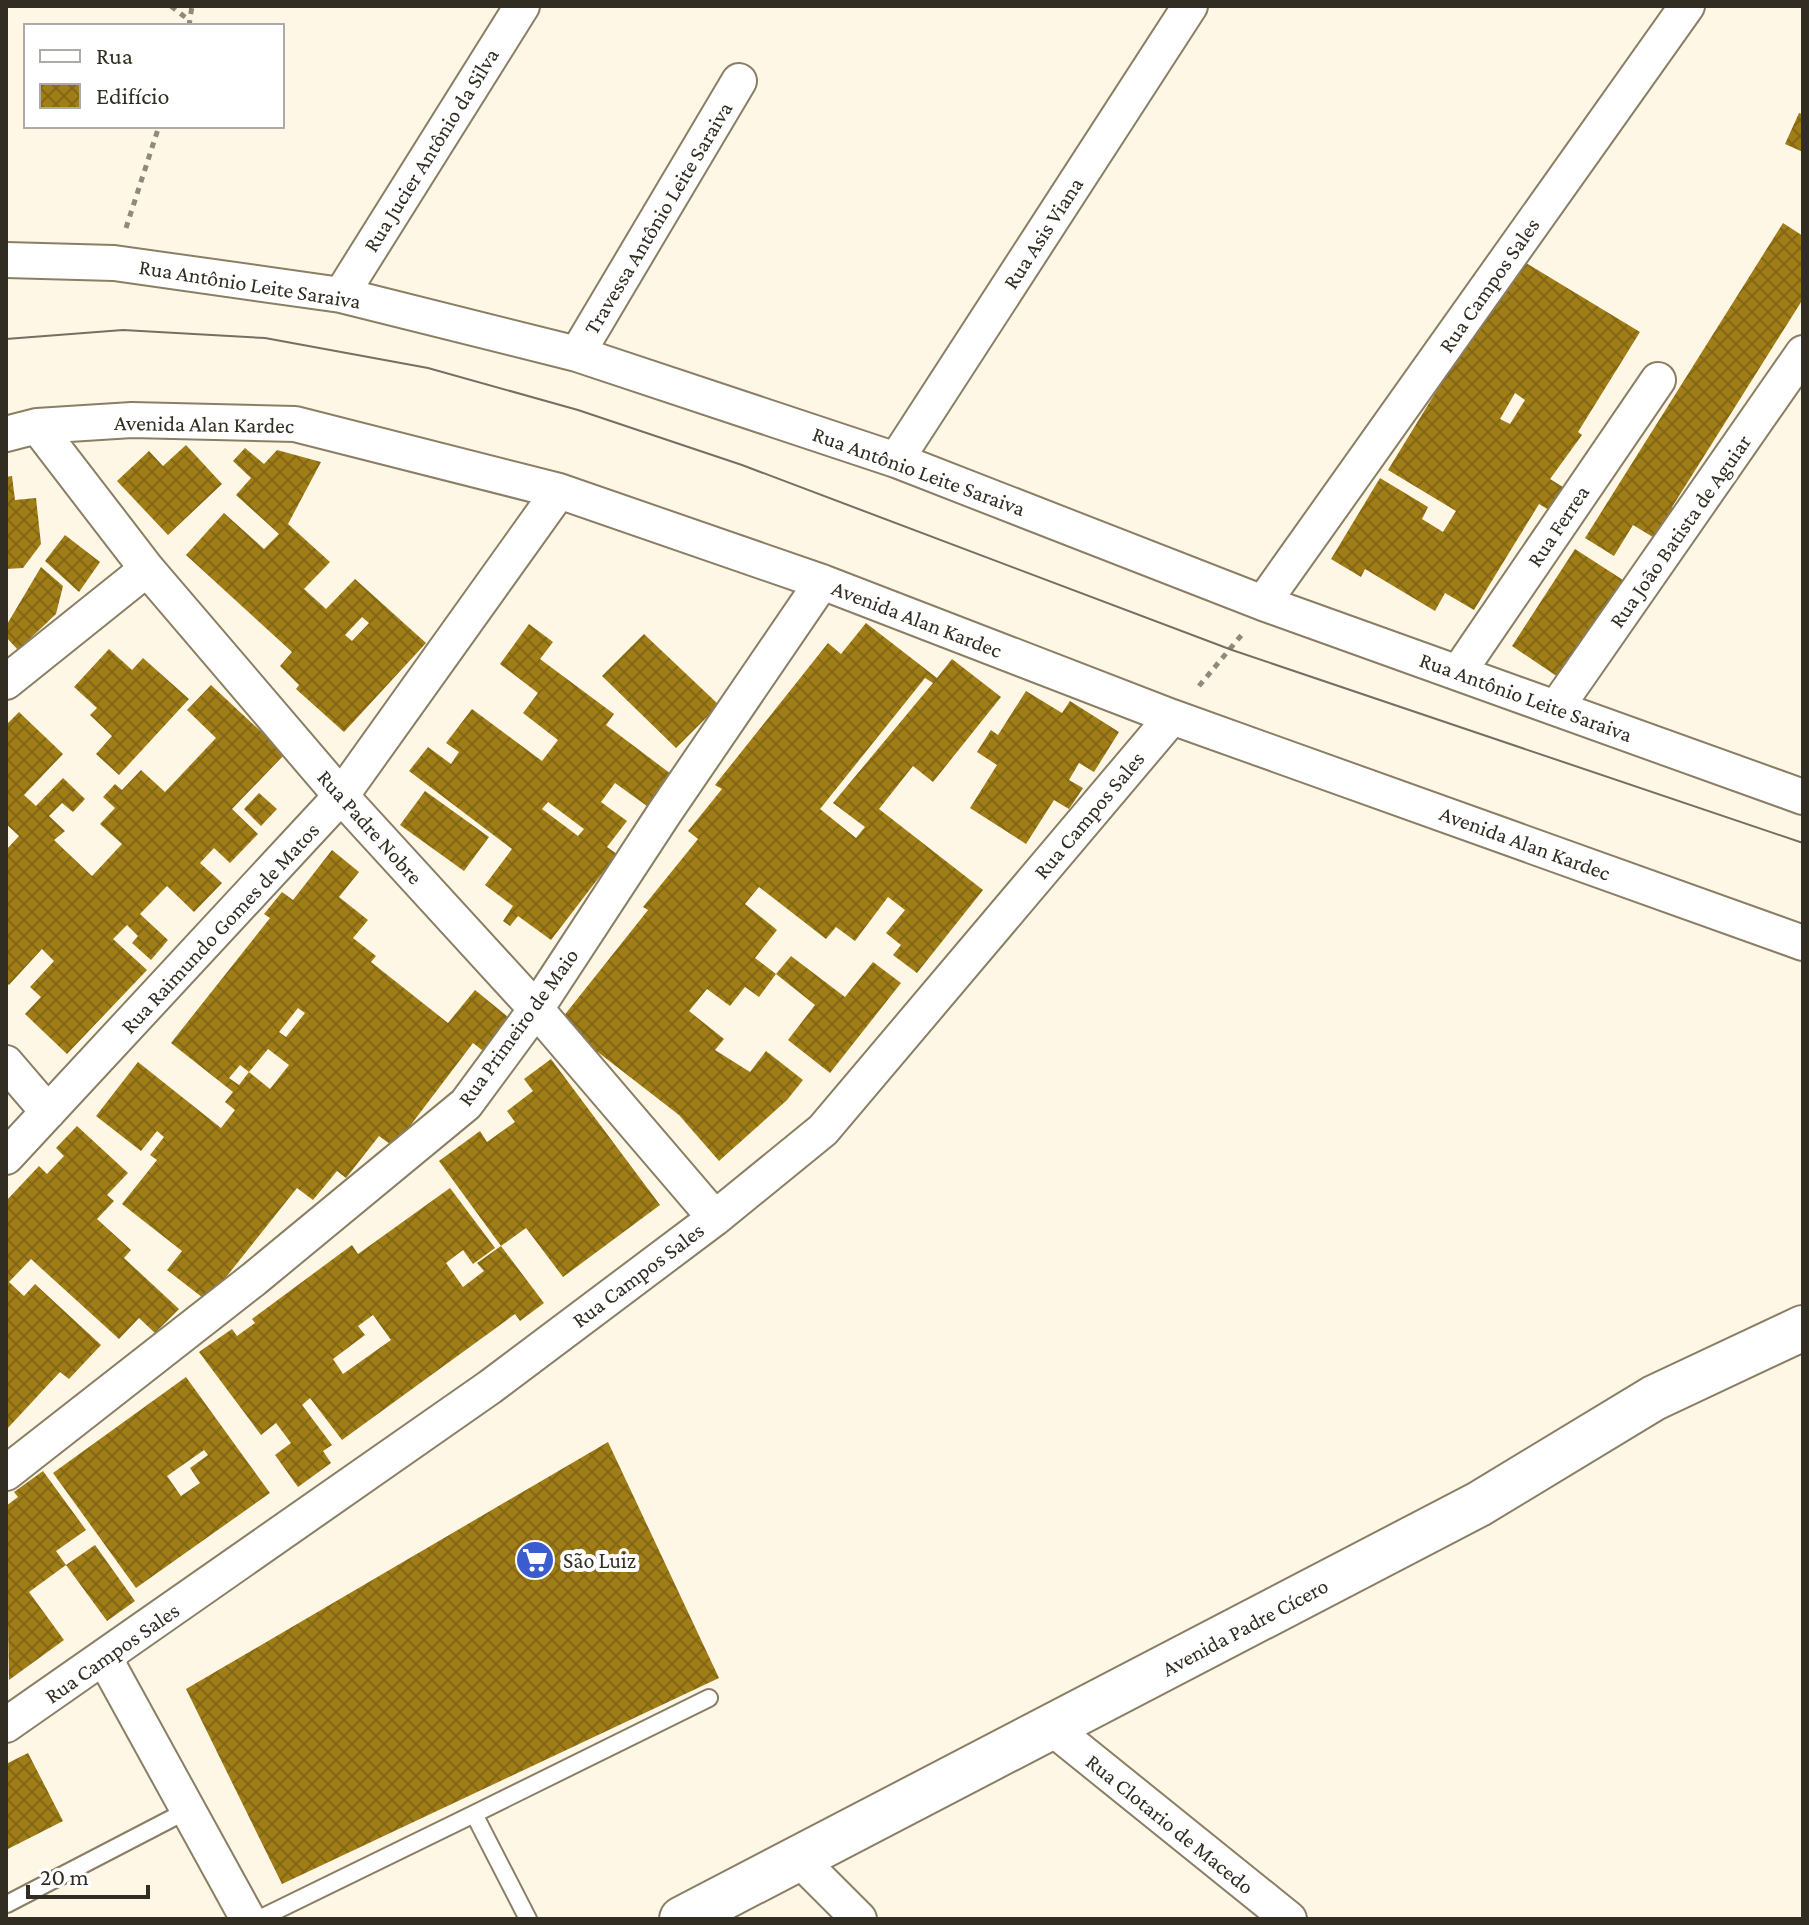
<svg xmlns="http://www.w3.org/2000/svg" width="1809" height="1925" font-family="'Crimson Pro',serif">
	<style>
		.building { fill: url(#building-cross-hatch); fill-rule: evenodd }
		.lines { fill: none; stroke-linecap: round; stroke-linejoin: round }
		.lane-casing { stroke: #8a7e64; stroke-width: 20 }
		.street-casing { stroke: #8a7e64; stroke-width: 38 }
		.secondary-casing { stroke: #8a7e64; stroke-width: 48 }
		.path { stroke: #908a7c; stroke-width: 5; stroke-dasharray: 6 6; stroke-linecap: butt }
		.lane { stroke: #fff; stroke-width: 16 }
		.street { stroke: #fff; stroke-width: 34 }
		.secondary { stroke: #fff; stroke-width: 44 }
		.tram { stroke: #756f62; stroke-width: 2 }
		.labels { text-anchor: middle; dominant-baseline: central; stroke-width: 8; stroke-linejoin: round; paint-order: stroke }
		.street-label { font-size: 22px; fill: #322d22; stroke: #fff }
		.poi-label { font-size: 22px; fill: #322d22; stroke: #fff; text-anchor: start }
	</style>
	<defs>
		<pattern id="building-cross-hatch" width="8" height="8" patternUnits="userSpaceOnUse" patternTransform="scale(2)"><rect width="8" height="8" fill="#a07d17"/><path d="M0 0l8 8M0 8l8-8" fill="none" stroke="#836714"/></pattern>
	</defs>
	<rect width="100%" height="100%" fill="#fff7e6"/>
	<path class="building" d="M 1799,113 L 1803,114 L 1803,152 L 1785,144 Z
		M 1783,223 L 1803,236 L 1803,299 L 1672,507 L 1680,513 L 1661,542 L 1633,525 L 1614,556 L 1585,538 Z
		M 1518,258 L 1640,332 L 1578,432 L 1582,435 L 1550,479 L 1563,487 L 1549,510 L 1539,504 L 1474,610 L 1445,593 L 1435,611 L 1365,569 L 1361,577 L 1331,559 L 1380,478 L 1428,507 L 1422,519 L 1443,532 L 1456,511 L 1388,470 ZM 1515,393 L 1525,400 L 1510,424 L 1500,419 Z
		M 186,445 L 222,484 L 168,535 L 117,481 L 149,451 L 163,466 Z
		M 245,448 L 264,464 L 277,450 L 321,462 L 288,524 L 330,562 L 304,589 L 326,609 L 355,579 L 426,643 L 344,732 L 296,689 L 299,685 L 280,666 L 292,652 L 186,555 L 224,513 L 264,549 L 279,534 L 236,495 L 251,478 L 233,461 ZM 362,617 L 369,623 L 352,641 L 345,635 Z
		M 12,476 L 15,500 L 36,498 L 41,544 L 23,568 L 6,569 L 6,477 Z
		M 65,535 L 100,562 L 79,592 L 45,561 Z
		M 1575,549 L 1623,580 L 1558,677 L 1512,646 Z
		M 41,567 L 63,586 L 56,614 L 18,650 L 6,637 L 6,626 Z
		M 866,623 L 937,678 L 952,659 L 1001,697 L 933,782 L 913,766 L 879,809 L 983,890 L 917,973 L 893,955 L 901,945 L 886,933 L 905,910 L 888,897 L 855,941 L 836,927 L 826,939 L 759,887 L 745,904 L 777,930 L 755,958 L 776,974 L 791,956 L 845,997 L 873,962 L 901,983 L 830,1073 L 788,1040 L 815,1005 L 776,974 L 759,997 L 745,987 L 730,1006 L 707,989 L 689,1011 L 724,1039 L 715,1050 L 750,1072 L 766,1051 L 803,1080 L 787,1100 L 719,1161 L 679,1115 L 559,1022 L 648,910 L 643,907 L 698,839 L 688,831 L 722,789 L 715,785 L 828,643 L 841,654 ZM 925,678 L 933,683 L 833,803 L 865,827 L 856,838 L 820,809 Z
		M 529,624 L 553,642 L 540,659 L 614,714 L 606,725 L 671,774 L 647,806 L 615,783 L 601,802 L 627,821 L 607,847 L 617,854 L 551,940 L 518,916 L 510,926 L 503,921 L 513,906 L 485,885 L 512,849 L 409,771 L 428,747 L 451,764 L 459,752 L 446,743 L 472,709 L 542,761 L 558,740 L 523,713 L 538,693 L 500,664 ZM 548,802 L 584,829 L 578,836 L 542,809 Z
		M 644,634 L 719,705 L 676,748 L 602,676 Z
		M 109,649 L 132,670 L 143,658 L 189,699 L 119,775 L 96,754 L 112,736 L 90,715 L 97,708 L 74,687 Z
		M 211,685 L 285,754 L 232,809 L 258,834 L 230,863 L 214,848 L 200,863 L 222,883 L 194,912 L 167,886 L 140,914 L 168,940 L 151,960 L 132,943 L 138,936 L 127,925 L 113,939 L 147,970 L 67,1054 L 25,1014 L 41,997 L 30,987 L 54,961 L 42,949 L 9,985 L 6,982 L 6,850 L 19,836 L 6,824 L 6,725 L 19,712 L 63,754 L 24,795 L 36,806 L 63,778 L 85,799 L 73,812 L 62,803 L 49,816 L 65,831 L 54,840 L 92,876 L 122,844 L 100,824 L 115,808 L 103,797 L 115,784 L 122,790 L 141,770 L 165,792 L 216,738 L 187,710 Z
		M 1026,691 L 1062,713 L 1070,701 L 1119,732 L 1094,772 L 1079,763 L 1069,780 L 1083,788 L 1069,809 L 1054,800 L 1026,844 L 970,808 L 997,765 L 977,752 L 991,730 L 998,735 Z
		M 425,791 L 489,837 L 464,871 L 400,825 Z
		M 259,793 L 277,809 L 261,826 L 244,809 Z
		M 332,850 L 359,872 L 339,897 L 368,920 L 353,938 L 376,956 L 371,962 L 448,1023 L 475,990 L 513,1021 L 487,1054 L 473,1043 L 394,1147 L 379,1136 L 346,1178 L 337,1171 L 313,1200 L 297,1188 L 207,1301 L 167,1270 L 182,1251 L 122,1204 L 157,1160 L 150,1155 L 164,1137 L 157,1131 L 141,1151 L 96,1116 L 138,1062 L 221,1128 L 235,1110 L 225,1102 L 233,1092 L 171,1043 L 270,918 L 264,914 L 282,892 L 293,900 ZM 298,1008 L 305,1013 L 286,1037 L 279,1032 ZM 268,1049 L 289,1065 L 270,1089 L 249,1072 ZM 240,1065 L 249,1072 L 239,1085 L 229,1078 Z
		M 551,1059 L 660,1205 L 563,1277 L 526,1228 L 501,1246 L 544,1303 L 520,1321 L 515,1314 L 342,1440 L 310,1398 L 302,1405 L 332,1445 L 323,1451 L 331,1463 L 298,1487 L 275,1455 L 291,1443 L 276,1423 L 261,1435 L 199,1352 L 232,1329 L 237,1336 L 255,1323 L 252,1319 L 352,1245 L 358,1254 L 450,1188 L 495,1248 L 473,1264 L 463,1250 L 446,1263 L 463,1287 L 484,1271 L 477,1263 L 501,1246 L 439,1161 L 480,1131 L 487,1142 L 515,1122 L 507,1111 L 533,1091 L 524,1079 ZM 373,1315 L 391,1340 L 343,1374 L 333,1359 L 365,1335 L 358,1326 Z
		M 77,1126 L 128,1173 L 107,1195 L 114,1201 L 97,1219 L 131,1250 L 124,1258 L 179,1309 L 155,1333 L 139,1318 L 119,1339 L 31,1259 L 9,1282 L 24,1296 L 35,1284 L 101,1345 L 69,1379 L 60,1372 L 6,1430 L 6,1201 L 39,1166 L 47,1174 L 64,1156 L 56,1148 Z
		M 186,1377 L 270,1493 L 136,1588 L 53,1473 ZM 204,1450 L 208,1455 L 190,1468 L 200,1483 L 181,1496 L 167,1476 Z
		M 608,1442 L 719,1678 L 282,1884 L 186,1689 Z
		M 43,1471 L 86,1530 L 56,1551 L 66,1565 L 29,1592 L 64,1640 L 9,1680 L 6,1506 L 18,1497 L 14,1492 Z
		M 95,1545 L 135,1601 L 107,1621 L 66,1565 Z
		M 28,1753 L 63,1821 L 6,1850 L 6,1764 Z"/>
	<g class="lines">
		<g class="lane-casing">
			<path id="lane" d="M 7,1904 L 190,1809
				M 259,1919 L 474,1814
				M 528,1919 L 474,1814 L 709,1698"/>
		</g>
		<g class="street-casing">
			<path id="street" d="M 6,260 L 114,263 L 341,295 L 577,354 L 896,460 L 1263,603 L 1803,797
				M 341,295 L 522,6
				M 577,354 L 739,81
				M 37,426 L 147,569 L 341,796 L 536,1009 L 715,1218
				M 6,434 L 37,426 L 132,420 L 295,424 L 559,491 L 822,582 L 1172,717 L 1803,943
				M 896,460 L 1190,6
				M 1263,603 L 1687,6
				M 1458,673 L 1658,380
				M 6,682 L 147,569
				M 1556,708 L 1803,353
				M 6,1063 L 48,1112
				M 6,1157 L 341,796 L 559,491
				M 6,1473 L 254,1279 L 466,1104 L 536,1009 L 665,812 L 822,582
				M 105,1659 L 248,1919
				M 6,1725 L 490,1387 L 715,1218 L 823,1130 L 1172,717
				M 1052,1728 L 1289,1919
				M 799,1859 L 859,1919"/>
		</g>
		<g class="secondary-casing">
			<path id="secondary" d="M 682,1919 L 1479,1504 L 1654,1398 L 1803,1328"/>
		</g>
		<path class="path" d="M 171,6 L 190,21
			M 189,26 L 192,6
			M 126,228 L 159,126
			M 1199,686 L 1244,632"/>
		<use href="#lane" class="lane"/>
		<use href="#street" class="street"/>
		<use href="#secondary" class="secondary"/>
		<path class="tram" d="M 6,339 L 123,330 L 265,338 L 428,368 L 578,410 L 742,465 L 1232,650 L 1803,843"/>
	</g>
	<defs>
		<g id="supermarket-disc" transform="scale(2)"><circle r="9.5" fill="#3b5cce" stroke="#fff"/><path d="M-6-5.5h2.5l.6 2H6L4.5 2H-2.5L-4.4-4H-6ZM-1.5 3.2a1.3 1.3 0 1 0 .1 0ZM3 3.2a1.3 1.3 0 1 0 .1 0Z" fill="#fff"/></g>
	</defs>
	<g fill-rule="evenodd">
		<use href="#supermarket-disc" x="535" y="1560"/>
	</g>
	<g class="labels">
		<g class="street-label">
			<text transform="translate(431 150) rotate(-58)">Rua Jucier Antônio da Silva</text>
			<text transform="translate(658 218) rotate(-59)">Travessa Antônio Leite Saraiva</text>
			<text transform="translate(1043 233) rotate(-57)">Rua Asis Viana</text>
			<text transform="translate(250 284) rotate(9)">Rua Antônio Leite Saraiva</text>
			<text transform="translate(1489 285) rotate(-55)">Rua Campos Sales</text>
			<text transform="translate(204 424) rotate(1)">Avenida Alan Kardec</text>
			<text transform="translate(919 471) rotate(20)">Rua Antônio Leite Saraiva</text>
			<text transform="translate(1558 526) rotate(-56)">Rua Ferrea</text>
			<text transform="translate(1680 531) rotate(-55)">Rua João Batista de Aguiar</text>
			<text transform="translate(917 619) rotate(21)">Avenida Alan Kardec</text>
			<text transform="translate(1526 697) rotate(20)">Rua Antônio Leite Saraiva</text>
			<text transform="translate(1089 815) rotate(-50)">Rua Campos Sales</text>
			<text transform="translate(370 827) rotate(48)">Rua Padre Nobre</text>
			<text transform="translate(1525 843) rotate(20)">Avenida Alan Kardec</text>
			<text transform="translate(220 928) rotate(-47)">Rua Raimundo Gomes de Matos</text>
			<text transform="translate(518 1027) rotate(-54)">Rua Primeiro de Maio</text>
			<text transform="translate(638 1275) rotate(-37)">Rua Campos Sales</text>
			<text transform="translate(1245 1627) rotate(-28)">Avenida Padre Cícero</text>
			<text transform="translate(112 1653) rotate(-35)">Rua Campos Sales</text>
			<text transform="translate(1170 1824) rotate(39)">Rua Clotario de Macedo</text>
		</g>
		<g class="poi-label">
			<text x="563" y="1560">São Luiz</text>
		</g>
	</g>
	<rect width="1809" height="1925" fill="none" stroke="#322d22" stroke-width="16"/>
	<rect x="24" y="24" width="260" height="104" fill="#ffffff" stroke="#adaba7" stroke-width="2"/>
	<rect x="40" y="50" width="40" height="12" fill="#ffffff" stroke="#adaba7" stroke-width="2"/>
	<text x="96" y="64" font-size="24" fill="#322d22">Rua</text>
	<rect x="40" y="84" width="40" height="24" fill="url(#building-cross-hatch)" stroke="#adaba7" stroke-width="2"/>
	<text x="96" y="104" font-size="24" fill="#322d22">Edifício</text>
	<path d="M28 1885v12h120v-12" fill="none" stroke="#322d22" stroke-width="4"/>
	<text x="40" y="1885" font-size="24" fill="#322d22" stroke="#ffffff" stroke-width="6" paint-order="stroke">20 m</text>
</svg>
